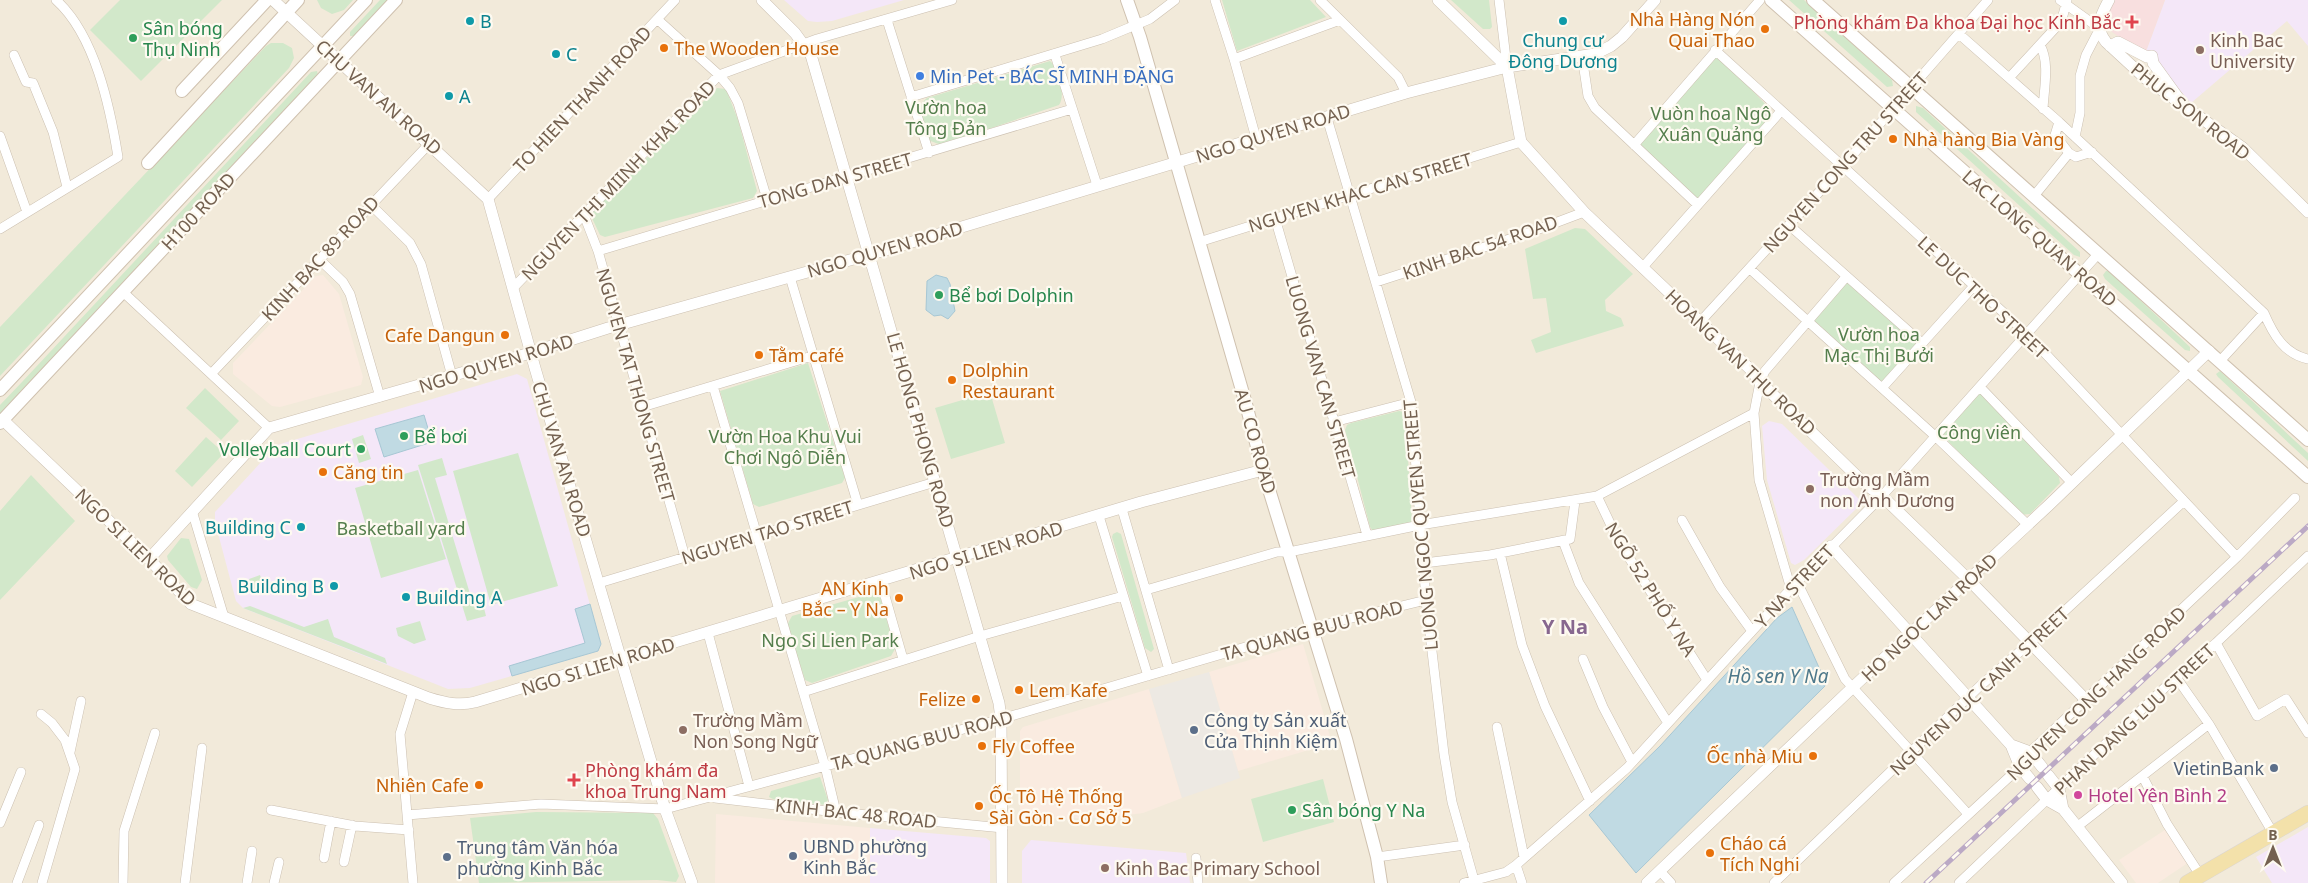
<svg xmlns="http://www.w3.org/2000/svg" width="2308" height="883" font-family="'Noto Sans',sans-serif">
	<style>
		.residential { fill: #f2eada }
		.commercial { fill: #faebe0 }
		.industrial { fill: #ede9e3 }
		.education { fill: #f4e7f8 }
		.medical { fill: #f8dfdf }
		.green { fill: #d2e8ca }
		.water { fill: #c0dae3; stroke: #a7c7d4 }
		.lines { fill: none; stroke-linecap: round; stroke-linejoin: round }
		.minor-casing { stroke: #ccc0b1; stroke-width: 10 }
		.tertiary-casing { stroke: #ccc0b1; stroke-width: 12 }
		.secondary-casing { stroke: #cfc1af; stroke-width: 14 }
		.primary-casing { stroke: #dbd6d2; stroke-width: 16 }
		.minor { stroke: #fff; stroke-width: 9 }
		.tertiary { stroke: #fff; stroke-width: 11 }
		.secondary { stroke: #fff; stroke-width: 12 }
		.primary { stroke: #f3e1aa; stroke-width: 15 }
		.rail-casing { stroke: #bba9c5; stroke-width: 5 }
		.rail { stroke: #fefaf1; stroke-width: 3; stroke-dasharray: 9; stroke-linecap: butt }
		.culture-dot { fill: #0f9aa8; stroke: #fefaf1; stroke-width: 2 }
		.health-dot { fill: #e0444e; stroke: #fefaf1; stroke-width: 2 }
		.food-dot { fill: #e8710a; stroke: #fefaf1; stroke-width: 2 }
		.leisure-dot { fill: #2e9e5b; stroke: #fefaf1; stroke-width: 2 }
		.education-dot { fill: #8d6e63; stroke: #fefaf1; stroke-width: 2 }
		.shop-dot { fill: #3f7fe0; stroke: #fefaf1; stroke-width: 2 }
		.service-dot { fill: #5c6f8a; stroke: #fefaf1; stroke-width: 2 }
		.hotel-dot { fill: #d1479c; stroke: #fefaf1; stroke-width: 2 }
		.labels { text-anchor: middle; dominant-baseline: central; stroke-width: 4.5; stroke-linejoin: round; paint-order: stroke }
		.food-label { font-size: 18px; fill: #c56008; stroke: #fefaf1; text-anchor: start }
		.culture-label { font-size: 18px; fill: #0d838f; stroke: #fefaf1; text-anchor: start }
		.health-label { font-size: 18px; fill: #be3a42; stroke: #fefaf1; text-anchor: end }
		.leisure-label { font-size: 18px; fill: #27864d; stroke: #fefaf1; text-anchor: start }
		.education-label { font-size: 18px; fill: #785e54; stroke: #fefaf1; text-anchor: start }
		.shop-label { font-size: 18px; fill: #366cbe; stroke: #fefaf1; text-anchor: start }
		.street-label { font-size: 18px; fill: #746150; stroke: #fefaf1 }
		.park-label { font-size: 18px; fill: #547e4c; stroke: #fefaf1 }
		.service-label { font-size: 18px; fill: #4e5e75; stroke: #fefaf1; text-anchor: start }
		.hotel-label { font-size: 18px; fill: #b23c85; stroke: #fefaf1; text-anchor: start }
		.water-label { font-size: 19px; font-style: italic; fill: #4e798b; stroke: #fefaf1 }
		.quarter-label { font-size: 20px; font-weight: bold; fill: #87678f; stroke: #fefaf1 }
	</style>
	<rect width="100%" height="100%" fill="#fbf7eb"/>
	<path class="residential" d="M 0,0 L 2308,0 L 2308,883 L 0,883 Z"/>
	<path class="commercial" d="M 323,275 L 339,294 L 363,377 L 361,385 L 280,407 L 272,406 L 233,374 L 233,363 L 316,276 Z
		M 1303,644 L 1332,743 L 1238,771 L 1209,672 Z
		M 1149,689 L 1182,798 L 1143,813 L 1105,818 L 1022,819 L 1020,809 L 1020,731 L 1023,727 Z
		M 716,814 L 870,828 L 870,883 L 715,883 Z
		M 2168,828 L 2189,862 L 2158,883 L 2136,883 L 2119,860 Z"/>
	<path class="industrial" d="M 1209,672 L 1240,778 L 1182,798 L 1149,689 Z"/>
	<path class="education" d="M 784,0 L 904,0 L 832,21 L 817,22 L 808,21 Z
		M 2165,0 L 2308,0 L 2308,46 L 2287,21 L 2191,103 L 2157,64 L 2145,54 Z
		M 517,374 L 527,379 L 601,644 L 598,651 L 470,688 L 448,689 L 243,608 L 236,601 L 215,522 L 215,512 L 277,445 Z
		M 1769,421 L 1782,424 L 1860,500 L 1860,505 L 1804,560 L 1795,565 L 1791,563 L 1767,480 L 1762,426 Z
		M 2308,827 L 2308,883 L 2272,883 L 2256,857 Z
		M 870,828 L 986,838 L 990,841 L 990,883 L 870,883 Z
		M 1031,840 L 1186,853 L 1190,883 L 1022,883 L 1022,851 Z"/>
	<path class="medical" d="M 2114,0 L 2165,0 L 2145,54 L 2112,32 L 2108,27 L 2106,17 Z"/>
	<path class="green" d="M 120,0 L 222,0 L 141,81 L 90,30 Z
		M 317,0 L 353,0 L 344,10 L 332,14 L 321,8 Z
		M 380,0 L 389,0 L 355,36 L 350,36 L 350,32 Z
		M 1222,0 L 1310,0 L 1326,17 L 1237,51 Z
		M 1451,0 L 1489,0 L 1492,27 L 1490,29 L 1483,29 Z
		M 1789,0 L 1804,0 L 1892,80 L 1893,86 L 1887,87 Z
		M 271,43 L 283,43 L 292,48 L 294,58 L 289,68 L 0,376 L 0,327 L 266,46 Z
		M 1711,58 L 1721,58 L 1770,109 L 1771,118 L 1700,198 L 1695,199 L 1640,147 L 1640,140 Z
		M 1050,61 C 1059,68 1066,96 1059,105 L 941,145 L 928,140 C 924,126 913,109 927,98 Z
		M 317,71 L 318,75 L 0,414 L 0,405 L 22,382 L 311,72 Z
		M 717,88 L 726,89 L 738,120 L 757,191 L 753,198 L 605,237 L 600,235 L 591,216 L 593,211 Z
		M 1916,106 L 1923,108 L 2069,242 L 2080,252 L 2080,257 L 2074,255 L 1916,112 Z
		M 1575,228 L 1585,229 L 1633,274 L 1605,300 L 1606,311 L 1621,318 L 1624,326 L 1536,353 L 1531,340 L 1551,332 L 1546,298 L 1533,299 L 1525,249 Z
		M 2106,271 L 2109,271 L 2190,347 L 2190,351 L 2185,350 L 2105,279 L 2103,275 Z
		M 1845,282 L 1851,282 L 1916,340 L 1917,346 L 1886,382 L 1880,383 L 1814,323 L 1814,317 Z
		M 808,363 L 845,478 L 842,483 L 759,507 L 753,504 L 720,391 Z
		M 2220,371 L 2308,453 L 2308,461 L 2218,377 L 2216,374 Z
		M 205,388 L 239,421 L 221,440 L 186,408 Z
		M 990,392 L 1005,443 L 951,459 L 935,408 Z
		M 1977,393 L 1982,393 L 2059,477 L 2060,483 L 2030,514 L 2020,515 L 1945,438 L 1943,431 Z
		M 1399,411 L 1405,412 L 1412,520 L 1410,523 L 1373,531 L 1370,527 L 1345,430 L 1347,425 L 1351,423 Z
		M 363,435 L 371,459 L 359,463 L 352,439 Z
		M 206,437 L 224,453 L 192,487 L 175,471 Z
		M 518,453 L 558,586 L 491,605 L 453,471 Z
		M 442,458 L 447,475 L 435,478 L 474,607 L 483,604 L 486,616 L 467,621 L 418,465 Z
		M 418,470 L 446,559 L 381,578 L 355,488 Z
		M 31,475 L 75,521 L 0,600 L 0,511 Z
		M 1117,532 L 1121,534 L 1154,649 L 1151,652 L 1145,648 L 1112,537 L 1113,534 Z
		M 181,538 L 189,539 L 202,580 L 197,589 L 191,587 L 168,560 L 167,556 Z
		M 260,575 L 262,581 L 267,583 L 272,582 L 276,592 C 263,596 253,592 249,579 Z
		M 873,593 L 880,596 L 895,649 L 891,656 L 812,683 L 805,680 L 787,625 L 792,616 Z
		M 250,606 L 304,627 L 328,619 L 334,637 L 385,658 L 387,664 L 243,608 Z
		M 420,621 L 426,640 L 414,644 L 398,636 L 396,628 Z
		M 820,777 L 828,800 L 825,805 L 773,799 L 769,797 L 771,791 Z
		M 1323,779 L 1334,822 L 1263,842 L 1251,799 Z
		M 536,812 L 653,813 L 658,819 L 679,876 L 676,882 L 657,880 L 479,883 L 470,818 Z"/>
	<path class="water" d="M 936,275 L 947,278 L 950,284 L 955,311 L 948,319 L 941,315 L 934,316 L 926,310 L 927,281 Z
		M 424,415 L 432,442 L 384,457 L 375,429 Z
		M 590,604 L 601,644 L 598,651 L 512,676 L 509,666 L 585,643 L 575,609 Z
		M 1792,607 L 1821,672 L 1825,686 L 1636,873 L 1589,815 L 1660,746 L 1777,618 Z"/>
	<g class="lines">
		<g class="minor-casing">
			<path id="minor" d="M 1215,0 L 1234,59 L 1256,138
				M 1320,0 L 1398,77 L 1406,93
				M 1499,0 L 1507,67
				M 2060,0 L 2099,28
				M 657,19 L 719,75 L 730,88 L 738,103 L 767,199
				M 887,20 L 929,153
				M 1959,34 L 2059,122 L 2264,313 L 2220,361
				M 2040,45 C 2050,62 2044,89 2043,109
				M 1715,50 L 2026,333 L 2237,557
				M 14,55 L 26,82 L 33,83 L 53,132 L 67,187
				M 1055,55 L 1097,185
				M 1582,56 L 1588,96 L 1595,108 L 1698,205
				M 1234,59 L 1340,20
				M 2009,78 L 2059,24 L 2062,19 L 2067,0
				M 911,97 L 1102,39 L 1150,19 L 1175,0
				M 1327,118 L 1411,402 L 1426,600 L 1444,754 L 1452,802 L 1474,880
				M 0,136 L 27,212
				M 2075,137 L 2080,113 L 2080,76 L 2086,55 L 2099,30
				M 1634,145 L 1760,0
				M 2069,153 L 2076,157 L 2092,152
				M 2034,196 L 2069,153 L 2055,135 L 2059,122
				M 488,199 L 675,0
				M 370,204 L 410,243 L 421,264 L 452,376
				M 584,215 L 598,251 L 685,557
				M 1275,218 L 1367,535
				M 1789,225 L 1922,343
				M 0,229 L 118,157 C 110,107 95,35 56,0
				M 1199,242 L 1521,142
				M 598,251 L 1072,109
				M 319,259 L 343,282 L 350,294 L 380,397
				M 1643,267 L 1781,111
				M 1750,269 L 1935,436 L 2028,525
				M 790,277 L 858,505
				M 1376,282 L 1531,232 L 1584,212
				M 514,287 L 719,75 L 817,39 L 952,0
				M 123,292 L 269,428
				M 2264,313 C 2273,334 2284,354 2308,359
				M 1700,322 L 1842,167 L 1988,0
				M 211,374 L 430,143
				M 713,386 L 825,766 L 836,812
				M 1980,387 L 2072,483
				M 1882,388 L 1973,287
				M 642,407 L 812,356
				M 1754,413 L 1759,480 L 1791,589
				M 1334,422 L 1411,402
				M 1597,496 L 1619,542 L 1707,680
				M 1122,509 L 1169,670
				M 193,514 L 224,617
				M 1099,516 L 1148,676
				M 1682,520 L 1720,587 L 1752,631
				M 1563,541 L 1579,583 L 1668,723
				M 1500,553 L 1522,645 L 1545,706 L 1590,801
				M 1424,563 L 1490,555 L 1570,539 L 1575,501
				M 881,582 L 903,659
				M 1797,582 L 1845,679 L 1968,814
				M 599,583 L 935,482
				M 1146,590 L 1277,552 L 1289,552 L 1420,525 L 1597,496 L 1754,413 L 1760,382 L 1765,371 L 1846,277
				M 708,633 L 749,786
				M 2216,643 L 2257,716 L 2286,699 L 2308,733
				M 1583,659 L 1603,707 L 1632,762
				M 2176,677 L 2209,724 L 2273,833
				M 413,692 L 400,734 L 413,883
				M 803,692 L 980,636 L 1123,596
				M 41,714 L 52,723 L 65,740 L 75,769 L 42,883
				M 1497,727 L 1524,857
				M 70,752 L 81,701
				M 2143,777 L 2167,824 L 2200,875
				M 715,798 L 836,812 L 1003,828
				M 271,810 L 355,826 L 409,830
				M 407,815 L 541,804 L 665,809 L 1001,719 L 1307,629 L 1426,600
				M 0,823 L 21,772
				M 2078,826 L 2209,724
				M 1377,857 L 1465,845
				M 324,858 L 331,821
				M 1196,858 L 1198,883
				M 344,862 L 352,825
				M 1516,865 L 1522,883
				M 1660,871 L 1671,883
				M 17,883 L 39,825
				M 123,883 L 124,831 L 155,733
				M 185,883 L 202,748
				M 247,883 L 252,851
				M 274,883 L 279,862
				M 1464,883 L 1506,872 L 1516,865 L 1627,768 L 1797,582 L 1882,496 L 2099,253
				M 1774,883 L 1980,686 L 2031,642 L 2184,501
				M 1894,883 L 2020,767 L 2030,752 L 2237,557 L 2295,498
				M 1959,883 L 2176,677 L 2216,643 L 2308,556"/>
		</g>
		<g class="tertiary-casing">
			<path id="tertiary" d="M 273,0 L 488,199 L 535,368 L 665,809 L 692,883
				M 762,0 L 795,33 L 811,55 L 999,703 L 1001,719 L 1002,883
				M 1438,0 L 1507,67 L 1521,142 L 1584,212 L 1750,369 L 1760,382 L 1866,485 L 1882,496 L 1969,580 L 2086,700
				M 2109,0 C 2101,15 2094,27 2106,42 L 2145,78 L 2243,148 L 2308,212
				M 2110,46 L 2118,42 L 2147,57 L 2152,56 L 2153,63 L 2179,99
				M 3,420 L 149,559 L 191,604 L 429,698 C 445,703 459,706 475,702 L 1141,502 L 1263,470
				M 1831,546 L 2011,745 L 2020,767 L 2030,779
				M 149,559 L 269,428 L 517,357 L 608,328 L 889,249 L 1406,93 L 1507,67 L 1595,54 L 1611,46 L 1622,37 L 1655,0
				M 2011,745 L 2030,752 L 2042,767
				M 2048,775 L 2059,789 L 2063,809
				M 2037,787 L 2047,800 L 2063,809 L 2122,883
				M 1647,883 L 1852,688 L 2049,505 L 2209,351"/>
		</g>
		<g class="secondary-casing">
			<path id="secondary" d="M 1127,0 L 1140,37 L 1246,404 L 1263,470 L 1346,739 L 1377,857 L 1381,883
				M 1771,0 L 2308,477
				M 1813,0 L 2308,440
				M 182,91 L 267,0
				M 148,163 L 298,0
				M 0,390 L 366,0
				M 0,423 L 396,0"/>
		</g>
		<g class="primary-casing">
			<path id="primary" d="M 2187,883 L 2308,813"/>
		</g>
		<use href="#minor" class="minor"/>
		<use href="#tertiary" class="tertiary"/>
		<use href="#secondary" class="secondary"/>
		<use href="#primary" class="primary"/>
		<g class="rail-casing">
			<path id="rail" d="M 1926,883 L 2308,526"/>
		</g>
		<use href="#rail" class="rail"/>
	</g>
	<g class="culture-dot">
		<circle cx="470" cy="21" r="5"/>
		<circle cx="1563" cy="21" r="5"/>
		<circle cx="556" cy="54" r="5"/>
		<circle cx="449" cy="96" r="5"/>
		<circle cx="301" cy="527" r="5"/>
		<circle cx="334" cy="586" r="5"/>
		<circle cx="406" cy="597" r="5"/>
	</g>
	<g class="health-dot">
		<path d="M2129.5 14.5h5v5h5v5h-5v5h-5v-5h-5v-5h5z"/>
		<path d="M571.5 772.5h5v5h5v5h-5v5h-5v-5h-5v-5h5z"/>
	</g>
	<g class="food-dot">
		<circle cx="1765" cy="29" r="5"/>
		<circle cx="664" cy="48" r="5"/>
		<circle cx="1893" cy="139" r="5"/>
		<circle cx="505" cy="335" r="5"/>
		<circle cx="759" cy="355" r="5"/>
		<circle cx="952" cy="380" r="5"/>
		<circle cx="323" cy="472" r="5"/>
		<circle cx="899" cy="598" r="5"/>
		<circle cx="1019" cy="690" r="5"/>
		<circle cx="976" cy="699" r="5"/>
		<circle cx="982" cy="746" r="5"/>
		<circle cx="1813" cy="756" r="5"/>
		<circle cx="479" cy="785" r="5"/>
		<circle cx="979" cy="806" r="5"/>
		<circle cx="1710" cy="853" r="5"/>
	</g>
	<g class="leisure-dot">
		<circle cx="133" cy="38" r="5"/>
		<circle cx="939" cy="295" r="5"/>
		<circle cx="404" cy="436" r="5"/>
		<circle cx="361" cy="449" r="5"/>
		<circle cx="1292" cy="810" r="5"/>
	</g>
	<g class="education-dot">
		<circle cx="2200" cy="50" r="5"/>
		<circle cx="1810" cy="489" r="5"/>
		<circle cx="683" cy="730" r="5"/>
		<circle cx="1105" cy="868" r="5"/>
	</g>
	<circle class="shop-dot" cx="920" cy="76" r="5"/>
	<g class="service-dot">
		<circle cx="1194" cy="730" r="5"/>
		<circle cx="2274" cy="768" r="5"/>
		<circle cx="793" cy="856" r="5"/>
		<circle cx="447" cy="857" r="5"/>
	</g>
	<circle class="hotel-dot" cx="2078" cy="795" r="5"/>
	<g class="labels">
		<g class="food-label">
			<text x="1755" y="19" text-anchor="end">Nhà Hàng Nón<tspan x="1755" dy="21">Quai Thao</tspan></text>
			<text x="674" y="48">The Wooden House</text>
			<text x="1903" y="139">Nhà hàng Bia Vàng</text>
			<text x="495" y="335" text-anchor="end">Cafe Dangun</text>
			<text x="769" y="355">Tằm café</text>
			<text x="962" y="370">Dolphin<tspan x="962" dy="21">Restaurant</tspan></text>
			<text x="333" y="472">Căng tin</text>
			<text x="889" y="588" text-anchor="end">AN Kinh<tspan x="889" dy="21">Bắc – Y Na</tspan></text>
			<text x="1029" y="690">Lem Kafe</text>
			<text x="966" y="699" text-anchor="end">Felize</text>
			<text x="992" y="746">Fly Coffee</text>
			<text x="1803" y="756" text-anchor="end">Ốc nhà Miu</text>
			<text x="469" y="785" text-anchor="end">Nhiên Cafe</text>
			<text x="989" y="796">Ốc Tô Hệ Thống<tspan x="989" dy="21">Sài Gòn - Cơ Sở 5</tspan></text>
			<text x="1720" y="843">Cháo cá<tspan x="1720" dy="21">Tích Nghi</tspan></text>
		</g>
		<g class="culture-label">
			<text x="480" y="21">B</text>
			<text x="1563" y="40" text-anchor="middle">Chung cư<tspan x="1563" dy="21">Đông Dương</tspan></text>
			<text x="566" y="54">C</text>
			<text x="459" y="96">A</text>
			<text x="291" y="527" text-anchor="end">Building C</text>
			<text x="324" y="586" text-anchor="end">Building B</text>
			<text x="416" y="597">Building A</text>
		</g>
		<g class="health-label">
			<text x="2121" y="22">Phòng khám Đa khoa Đại học Kinh Bắc</text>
			<text x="585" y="770" text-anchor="start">Phòng khám đa<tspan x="585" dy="21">khoa Trung Nam</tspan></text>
		</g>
		<g class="leisure-label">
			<text x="143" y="28">Sân bóng<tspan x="143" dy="21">Thụ Ninh</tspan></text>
			<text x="949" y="295">Bể bơi Dolphin</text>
			<text x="414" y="436">Bể bơi</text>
			<text x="351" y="449" text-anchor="end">Volleyball Court</text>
			<text x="1302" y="810">Sân bóng Y Na</text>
		</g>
		<g class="education-label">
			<text x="2210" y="40">Kinh Bac<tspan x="2210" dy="21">University</tspan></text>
			<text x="1820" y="479">Trường Mầm<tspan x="1820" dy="21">non Ánh Dương</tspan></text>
			<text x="693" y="720">Trường Mầm<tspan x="693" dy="21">Non Song Ngữ</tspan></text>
			<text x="1115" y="868">Kinh Bac Primary School</text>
		</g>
		<g class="shop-label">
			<text x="930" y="76">Min Pet - BÁC SĨ MINH ĐẶNG</text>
		</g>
		<g class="street-label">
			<text transform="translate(379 97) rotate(42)">CHU VAN AN ROAD</text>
			<text transform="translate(582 99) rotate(-47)">TO HIEN THANH ROAD</text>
			<text transform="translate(2191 111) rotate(38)">PHUC SON ROAD</text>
			<text transform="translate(1273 133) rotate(-17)">NGO QUYEN ROAD</text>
			<text transform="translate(1845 162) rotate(-48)">NGUYEN CONG TRU STREET</text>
			<text transform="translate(618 180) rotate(-46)">NGUYEN THI MIINH KHAI ROAD</text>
			<text transform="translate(835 180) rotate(-16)">TONG DAN STREET</text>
			<text transform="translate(1360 192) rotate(-17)">NGUYEN KHAC CAN STREET</text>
			<text transform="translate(198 211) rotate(-47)">H100 ROAD</text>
			<text transform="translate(2040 238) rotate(41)">LAC LONG QUAN ROAD</text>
			<text transform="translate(1480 247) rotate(-19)">KINH BAC 54 ROAD</text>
			<text transform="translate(885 249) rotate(-16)">NGO QUYEN ROAD</text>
			<text transform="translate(320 258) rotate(-47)">KINH BAC 89 ROAD</text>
			<text transform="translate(1983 297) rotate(43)">LE DUC THO STREET</text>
			<text transform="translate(1741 362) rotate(44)">HOANG VAN THU ROAD</text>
			<text transform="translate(496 363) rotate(-17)">NGO QUYEN ROAD</text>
			<text transform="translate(1321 377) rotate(74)">LUONG VAN CAN STREET</text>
			<text transform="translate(636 385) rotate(74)">NGUYEN TAT THONG STREET</text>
			<text transform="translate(921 430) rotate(74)">LE HONG PHONG ROAD</text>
			<text transform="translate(1256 441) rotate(74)">AU CO ROAD</text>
			<text transform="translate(562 459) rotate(73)">CHU VAN AN ROAD</text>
			<text transform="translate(1420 525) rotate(-95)">LUONG NGOC QUYEN STREET</text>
			<text transform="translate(767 532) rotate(-17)">NGUYEN TAO STREET</text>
			<text transform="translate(136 547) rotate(44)">NGO SI LIEN ROAD</text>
			<text transform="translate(986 550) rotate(-17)">NGO SI LIEN ROAD</text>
			<text transform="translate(1794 586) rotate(-47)">Y NA STREET</text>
			<text transform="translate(1651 589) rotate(58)">NGÕ 52 PHỐ Y NA</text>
			<text transform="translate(1929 617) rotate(-43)">HO NGOC LAN ROAD</text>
			<text transform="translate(1312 630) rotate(-15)">TA QUANG BUU ROAD</text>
			<text transform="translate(598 666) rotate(-17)">NGO SI LIEN ROAD</text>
			<text transform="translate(1979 691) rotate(-43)">NGUYEN DUC CANH STREET</text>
			<text transform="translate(2096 693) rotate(-44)">NGUYEN CONG HANG ROAD</text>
			<text transform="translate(2134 719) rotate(-43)">PHAN DANG LUU STREET</text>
			<text transform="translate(922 740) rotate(-15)">TA QUANG BUU ROAD</text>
			<text transform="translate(856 813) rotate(6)">KINH BAC 48 ROAD</text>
		</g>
		<g class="park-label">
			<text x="946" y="107">Vườn hoa<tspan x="946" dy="21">Tông Đản</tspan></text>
			<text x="1711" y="113">Vuòn hoa Ngô<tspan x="1711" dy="21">Xuân Quảng</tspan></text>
			<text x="1879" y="334">Vườn hoa<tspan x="1879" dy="21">Mạc Thị Bưởi</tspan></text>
			<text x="1979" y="432">Công viên</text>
			<text x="785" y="436">Vườn Hoa Khu Vui<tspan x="785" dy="21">Chơi Ngô Diễn</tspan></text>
			<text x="401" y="528">Basketball yard</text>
			<text x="830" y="640">Ngo Si Lien Park</text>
		</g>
		<g class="service-label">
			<text x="1204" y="720">Công ty Sản xuất<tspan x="1204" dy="21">Cửa Thịnh Kiệm</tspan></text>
			<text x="2264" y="768" text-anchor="end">VietinBank</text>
			<text x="803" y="846">UBND phường<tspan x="803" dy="21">Kinh Bắc</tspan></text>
			<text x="457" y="847">Trung tâm Văn hóa<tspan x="457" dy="21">phường Kinh Bắc</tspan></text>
		</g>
		<g class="hotel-label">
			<text x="2088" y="795">Hotel Yên Bình 2</text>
		</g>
		<g class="water-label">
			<text x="1778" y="676">Hồ sen Y Na</text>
		</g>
		<g class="quarter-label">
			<text x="1565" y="626">Y Na</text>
		</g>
	</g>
	<g transform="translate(2273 848)" stroke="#fefaf1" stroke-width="4" paint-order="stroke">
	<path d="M0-4L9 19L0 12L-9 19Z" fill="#746150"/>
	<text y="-8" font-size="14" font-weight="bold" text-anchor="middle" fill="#746150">B</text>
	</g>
</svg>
